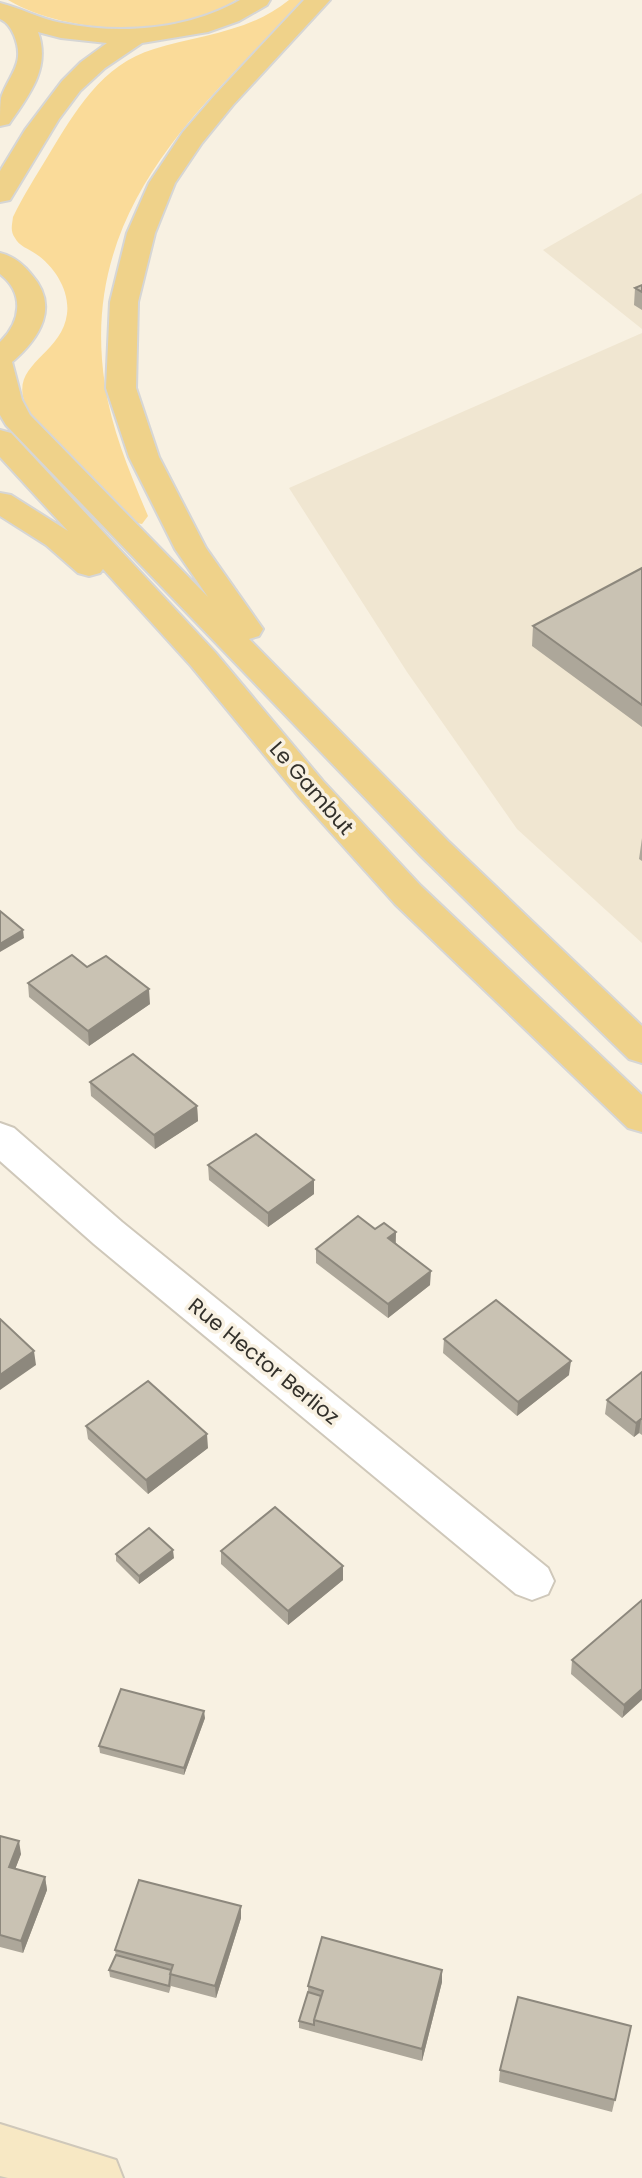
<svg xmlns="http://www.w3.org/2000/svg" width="642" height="2178" font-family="Poppins,sans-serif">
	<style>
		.built { fill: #f0e6d1 }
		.green { fill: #fadb99 }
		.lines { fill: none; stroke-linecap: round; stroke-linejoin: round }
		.street-casing { stroke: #cfc8ba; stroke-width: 4 }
		.secondary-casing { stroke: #cfc8ba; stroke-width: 4 }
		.primary-casing { stroke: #d6d6d5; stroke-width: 4 }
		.street { fill: #fff; fill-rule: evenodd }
		.secondary { fill: #f7e8c4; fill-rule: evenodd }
		.primary { fill: #efd28a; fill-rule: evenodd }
		.wall { fill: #ada79a }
		.shaded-wall { fill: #8d887d }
		.building { fill: #c9c2b3; stroke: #8d887d; stroke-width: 2 }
		.labels { text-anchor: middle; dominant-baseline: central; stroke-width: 7; stroke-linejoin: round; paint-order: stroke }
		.street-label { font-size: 21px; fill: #33312b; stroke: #f8f1e2 }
	</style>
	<rect width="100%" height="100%" fill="#f8f1e2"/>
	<path class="built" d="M 642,193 L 642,329 L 543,250 Z
		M 642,333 L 642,943 L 517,829 L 407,672 L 289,488 Z"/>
	<path class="green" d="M 8,0 L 236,0 C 175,38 69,36 8,0 Z
		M 289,0 L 308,0 C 196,108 78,213 105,385 C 112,431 130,473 148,516 L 142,524 L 131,522 L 31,415 C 0,365 61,359 67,314 C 70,291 55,267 36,254 C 29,249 19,246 15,238 C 10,231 12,225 13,217 C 23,196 36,176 48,156 C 74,113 102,64 154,49 C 200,35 250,32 289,0 Z"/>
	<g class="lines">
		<g class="street-casing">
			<path id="street" d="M 0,1123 L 14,1128 L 122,1222 L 548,1568 L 554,1581 L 548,1594 L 532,1600 L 516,1594 L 94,1244 L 0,1161 Z"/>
		</g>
		<g class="secondary-casing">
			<path id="secondary" d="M 0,2124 L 116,2160 L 123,2178 L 8,2178 L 0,2176 Z"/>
		</g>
		<g class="primary-casing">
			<path id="primary" d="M 240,0 L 270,0 L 267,5 L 239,21 L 208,32 L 142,43 L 105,68 L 80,91 L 59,119 L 10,200 L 0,202 L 0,171 L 25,130 L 62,81 L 81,62 L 107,43 L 61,38 L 38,32 C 51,68 29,95 9,124 L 0,126 C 0,118 0,105 1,98 C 9,74 26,64 14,35 C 11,28 7,22 0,19 L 0,3 C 21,8 40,19 62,23 C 121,35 187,30 240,0 Z
				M 304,0 L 330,0 L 233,105 L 202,143 L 175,183 L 155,233 L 138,302 L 136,388 L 159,457 L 206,548 L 263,629 L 259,636 L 249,639 L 448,841 L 642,1026 L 642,1063 L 629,1059 L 422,857 L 6,425 L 0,415 L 0,342 C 21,322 25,293 0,274 L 0,253 C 13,256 22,263 31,274 C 60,306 40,338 12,362 L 22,400 L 30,415 L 208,597 L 175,549 L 129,457 L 106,388 L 110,302 L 127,233 L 149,183 L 183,132 L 215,95 Z
				M 0,430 L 11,433 L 215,652 L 323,781 L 421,886 L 642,1095 L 642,1132 L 628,1128 L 395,904 L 299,797 L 191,666 L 103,569 L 100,573 L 89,576 L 78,573 L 46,545 L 0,516 L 0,493 L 11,495 L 68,531 L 0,457 Z"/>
		</g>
		<use href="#street" class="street"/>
		<use href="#secondary" class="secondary"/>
		<use href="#primary" class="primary"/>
	</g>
	<path class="wall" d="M 642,285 L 642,310 L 634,305 L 635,288 Z
		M 642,568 L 642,727 L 532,646 L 533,626 Z
		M 642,838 L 642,861 L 639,859 Z
		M 87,967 L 150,1004 L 89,1046 L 29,997 L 28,983 Z
		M 90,1082 L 197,1106 L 198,1121 L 155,1149 L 91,1096 Z
		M 208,1165 L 314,1180 L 314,1194 L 268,1227 L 209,1180 Z
		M 375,1229 L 396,1232 L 396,1243 L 430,1285 L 388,1318 L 316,1263 L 316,1249 Z
		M 444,1339 L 569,1375 L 517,1416 L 443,1353 Z
		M 642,1372 L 642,1435 L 639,1433 L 634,1437 L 605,1414 L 607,1400 Z
		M 86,1426 L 208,1448 L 148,1494 L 88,1439 Z
		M 221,1551 L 343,1566 L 343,1580 L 288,1625 L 221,1564 Z
		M 116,1554 L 174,1558 L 139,1584 L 116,1561 Z
		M 642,1600 L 622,1718 L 571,1674 L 572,1660 Z
		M 205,1718 L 184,1775 L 100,1753 L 99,1746 Z
		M 0,1836 L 21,1854 L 15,1869 L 45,1877 L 47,1890 L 23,1953 L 0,1947 Z
		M 241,1906 L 241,1918 L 216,1998 L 171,1986 L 169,1993 L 110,1977 L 109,1970 L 116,1955 L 115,1950 Z
		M 442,1970 L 442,1982 L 422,2061 L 299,2028 L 299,2021 L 308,1992 L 308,1986 Z
		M 629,2038 L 612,2112 L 499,2082 L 500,2070 Z"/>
	<path class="shaded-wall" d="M 23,930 L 24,938 L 0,952 L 0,944 Z
		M 149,989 L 150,1004 L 89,1046 L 88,1031 Z
		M 197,1106 L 198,1121 L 155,1149 L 154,1135 Z
		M 314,1180 L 314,1194 L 268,1227 L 268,1213 Z
		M 396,1232 L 395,1246 L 388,1238 Z
		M 431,1271 L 430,1285 L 388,1318 L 388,1304 Z
		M 34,1351 L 36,1365 L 0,1390 L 0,1375 Z
		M 571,1361 L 569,1375 L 517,1416 L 518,1402 Z
		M 641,1419 L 639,1433 L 634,1437 L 636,1423 Z
		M 207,1434 L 208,1448 L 148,1494 L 146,1480 Z
		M 173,1550 L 174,1558 L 139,1584 L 139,1576 Z
		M 343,1566 L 343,1580 L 288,1625 L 288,1611 Z
		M 642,1689 L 642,1700 L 622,1718 L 624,1705 Z
		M 204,1711 L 205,1718 L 184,1775 L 184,1768 Z
		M 19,1841 L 21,1854 L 11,1880 L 9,1867 Z
		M 45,1877 L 47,1890 L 23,1953 L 21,1941 Z
		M 241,1906 L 241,1918 L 216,1998 L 215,1986 Z
		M 442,1970 L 442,1982 L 422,2061 L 422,2049 Z"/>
	<path class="building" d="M 642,285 L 642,292 L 635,288 Z
		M 642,568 L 642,705 L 533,626 Z
		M 0,911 L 23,930 L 0,944 Z
		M 72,955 L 87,967 L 106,956 L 149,989 L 88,1031 L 28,983 Z
		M 133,1054 L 197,1106 L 154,1135 L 90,1082 Z
		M 256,1134 L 314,1180 L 268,1213 L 208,1165 Z
		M 358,1216 L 375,1229 L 384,1223 L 396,1232 L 388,1238 L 431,1271 L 388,1304 L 316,1249 Z
		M 496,1300 L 571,1361 L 518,1402 L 444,1339 Z
		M 0,1319 L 34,1351 L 0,1375 Z
		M 642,1372 L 642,1419 L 641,1419 L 636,1423 L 607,1400 Z
		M 148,1381 L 207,1434 L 146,1480 L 86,1426 Z
		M 275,1507 L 343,1566 L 288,1611 L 221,1551 Z
		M 149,1528 L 173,1550 L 139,1576 L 116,1554 Z
		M 642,1600 L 642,1689 L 624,1705 L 572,1660 Z
		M 121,1689 L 204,1711 L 184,1768 L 99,1746 Z
		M 0,1836 L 19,1841 L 9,1867 L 45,1877 L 21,1941 L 0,1935 Z
		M 139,1880 L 241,1906 L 215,1986 L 170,1974 L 173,1965 L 115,1950 Z
		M 322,1937 L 442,1970 L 422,2049 L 314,2020 L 323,1991 L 308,1986 Z
		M 116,1955 L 171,1970 L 169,1986 L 109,1970 Z
		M 308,1992 L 321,1996 L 314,2020 L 314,2025 L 299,2021 Z
		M 518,1997 L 631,2026 L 615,2100 L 500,2070 Z"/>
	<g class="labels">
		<g class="street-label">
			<text transform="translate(312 788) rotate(49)">Le Gambut</text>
			<text transform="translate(264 1361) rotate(39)">Rue Hector Berlioz</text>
		</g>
	</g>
</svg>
